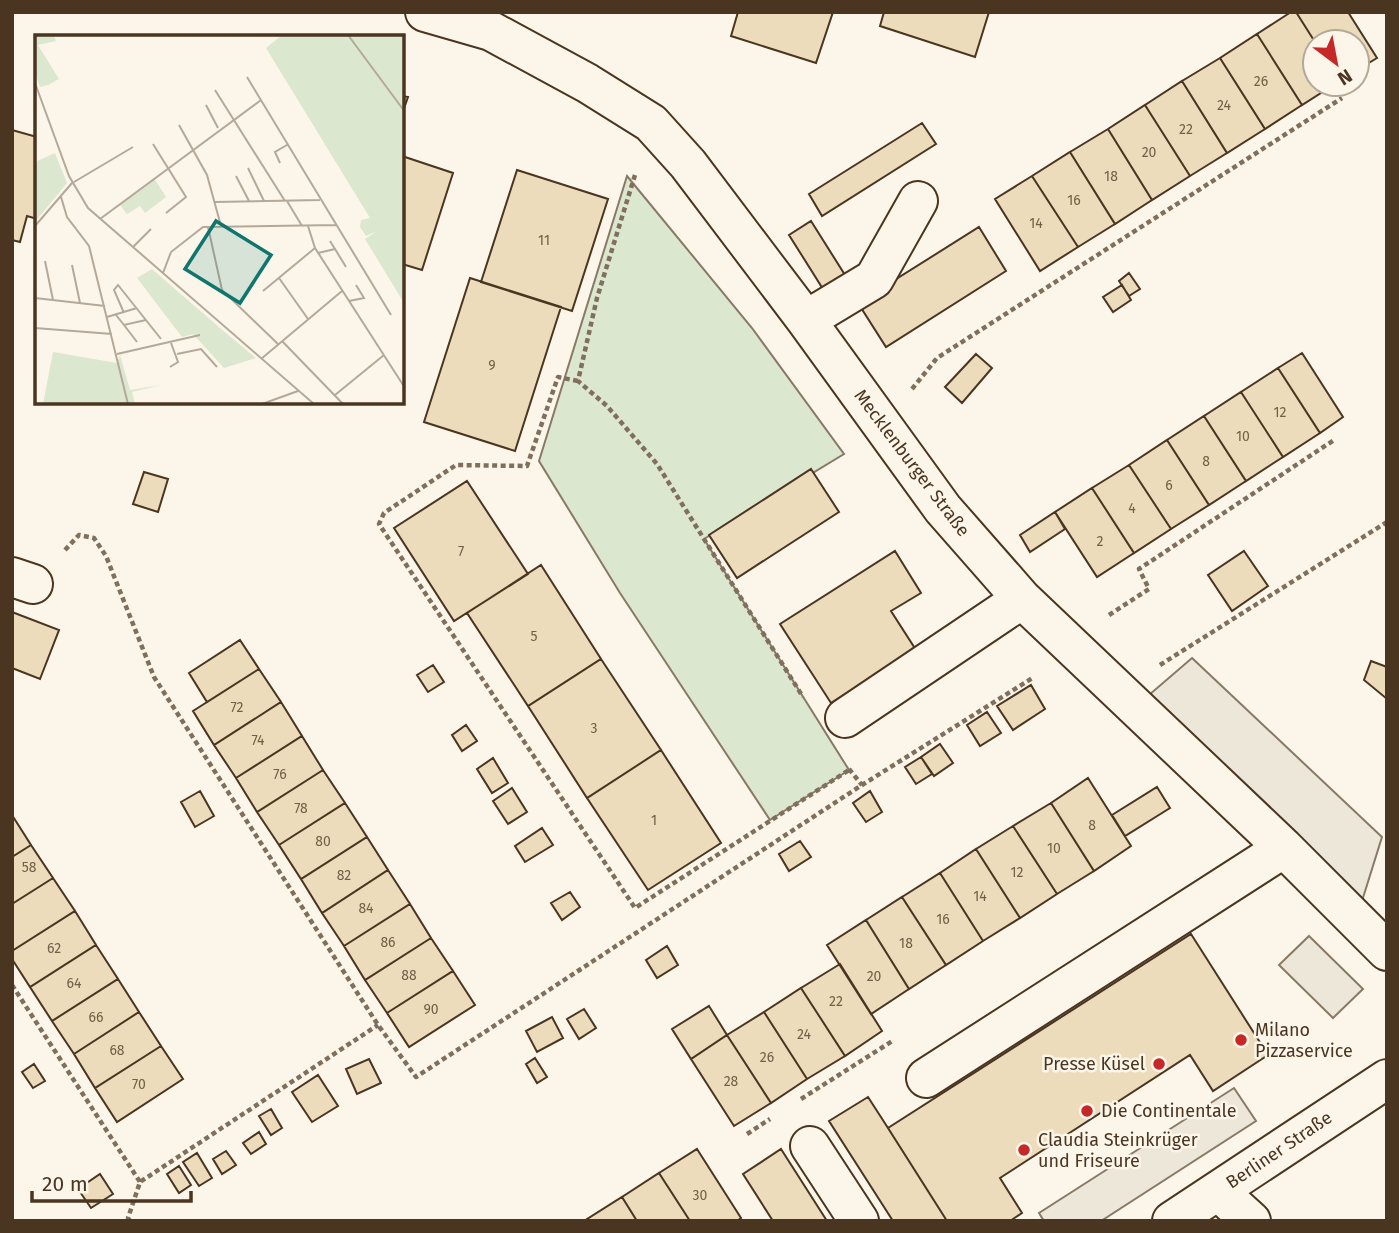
<svg xmlns="http://www.w3.org/2000/svg" width="1399" height="1233" font-family="'Fira Sans',sans-serif">
	<style>
		.green { fill: #dce7d0; stroke: #887966; stroke-width: 2 }
		.parking { fill: #ede7d9; stroke: #887966; stroke-width: 2 }
		.building { fill: #ecdcbc; stroke: #4a3520; stroke-width: 2 }
		.lines { fill: none; stroke-linecap: round; stroke-linejoin: round }
		.minor-casing { stroke: #4a3520; stroke-width: 42 }
		.path { stroke: #7f6f5c; stroke-width: 4.5; stroke-dasharray: 5 3.5; stroke-linecap: butt }
		.minor { stroke: #fbf6e9; stroke-width: 38 }
		.poi-dot { fill: #c62828; stroke: #fbf6e9; stroke-width: 2.5 }
		.labels { text-anchor: middle; dominant-baseline: central; stroke-width: 5; stroke-linejoin: round; paint-order: stroke }
		.number-label { font-size: 14px; fill: #725f47 }
		.street-label { font-size: 18px; fill: #4a3520; stroke: #fbf6e9 }
		.poi-label { font-size: 18px; fill: #4a3520; stroke: #fbf6e9; text-anchor: start }
		.inset-road { fill: none; stroke: #b4a999; stroke-width: 2 }
		.view { fill: #0f766e; fill-opacity: 0.15; stroke: #0f766e; stroke-width: 3.5 }
		.inset-edge { fill: none; stroke: #4a3520; stroke-width: 3.5 }
	</style>
	<rect width="100%" height="100%" fill="#fbf6e9"/>
	<path class="green" d="M 627,176 L 752,328 L 844,454 L 704,539 L 849,770 L 770,820 L 620,593 L 539,461 Z"/>
	<path class="parking" d="M 1192,658 L 1382,837 L 1362,901 L 1149,695 Z
		M 1309,936 L 1363,989 L 1333,1018 L 1279,965 Z
		M 1234,1088 L 1256,1121 L 1101,1221 L 1044,1221 L 1039,1213 Z"/>
	<path class="building" d="M 738,12 L 833,12 L 816,63 L 731,36 Z
		M 884,12 L 989,12 L 975,57 L 880,26 Z
		M 1291,12 L 1296,12 L 1315,42 L 1315,84 L 1335,84 L 1302,105 L 1257,34 Z
		M 1296,12 L 1348,12 L 1377,58 L 1357,70 L 1357,42 L 1315,42 Z
		M 1257,34 L 1302,105 L 1265,129 L 1220,58 Z
		M 1220,58 L 1265,129 L 1227,153 L 1182,81 Z
		M 1182,81 L 1227,153 L 1190,176 L 1145,105 Z
		M 402,96 L 408,97 L 402,114 Z
		M 1145,105 L 1190,176 L 1152,200 L 1108,129 Z
		M 922,123 L 936,144 L 822,216 L 809,194 Z
		M 1108,129 L 1152,200 L 1115,224 L 1070,152 Z
		M 12,130 L 37,137 L 37,219 L 27,216 L 20,242 L 12,240 Z
		M 1070,152 L 1115,224 L 1078,247 L 1032,176 Z
		M 402,156 L 453,173 L 422,270 L 402,264 Z
		M 517,170 L 608,199 L 572,311 L 481,282 Z
		M 1032,176 L 1078,247 L 1040,271 L 995,199 Z
		M 811,221 L 845,275 L 823,289 L 789,235 Z
		M 979,227 L 1006,271 L 886,347 L 858,303 Z
		M 1129,273 L 1140,289 L 1129,296 L 1119,281 Z
		M 470,278 L 561,307 L 515,451 L 424,422 Z
		M 1122,285 L 1131,300 L 1113,312 L 1103,297 Z
		M 1302,353 L 1343,417 L 1320,433 L 1278,368 Z
		M 976,354 L 992,368 L 962,403 L 945,387 Z
		M 1278,368 L 1320,433 L 1283,457 L 1241,392 Z
		M 1241,392 L 1283,457 L 1246,481 L 1204,416 Z
		M 1204,416 L 1246,481 L 1209,505 L 1167,440 Z
		M 1167,440 L 1209,505 L 1171,529 L 1129,465 Z
		M 1129,465 L 1171,529 L 1134,553 L 1092,488 Z
		M 811,469 L 839,512 L 737,578 L 709,535 Z
		M 144,472 L 168,479 L 158,512 L 133,504 Z
		M 467,481 L 528,574 L 454,621 L 394,528 Z
		M 1092,488 L 1134,553 L 1097,577 L 1055,512 Z
		M 1055,512 L 1065,529 L 1030,552 L 1020,535 Z
		M 895,551 L 921,593 L 891,611 L 916,650 L 831,703 L 780,624 Z
		M 1244,551 L 1268,586 L 1232,611 L 1208,575 Z
		M 541,565 L 601,659 L 528,706 L 467,613 Z
		M 12,612 L 59,630 L 40,679 L 12,668 Z
		M 240,640 L 259,669 L 207,702 L 189,673 Z
		M 601,659 L 661,750 L 587,798 L 528,706 Z
		M 1371,661 L 1387,667 L 1387,699 L 1364,680 Z
		M 433,665 L 444,682 L 428,692 L 417,675 Z
		M 259,669 L 281,702 L 214,745 L 193,711 Z
		M 1031,685 L 1045,709 L 1013,730 L 997,706 Z
		M 281,702 L 302,736 L 236,778 L 214,745 Z
		M 987,712 L 1001,733 L 980,746 L 967,725 Z
		M 466,725 L 477,741 L 462,751 L 452,735 Z
		M 302,736 L 323,770 L 257,812 L 236,778 Z
		M 940,744 L 953,763 L 934,776 L 921,757 Z
		M 661,750 L 721,843 L 648,890 L 587,798 Z
		M 921,757 L 932,774 L 916,784 L 905,767 Z
		M 493,758 L 508,783 L 492,793 L 477,769 Z
		M 323,770 L 345,803 L 279,845 L 257,812 Z
		M 1088,778 L 1131,846 L 1094,871 L 1051,803 Z
		M 1157,787 L 1170,808 L 1125,836 L 1112,815 Z
		M 512,788 L 527,812 L 508,824 L 493,801 Z
		M 200,791 L 214,816 L 195,827 L 181,802 Z
		M 870,791 L 882,812 L 866,822 L 853,803 Z
		M 345,803 L 367,837 L 301,879 L 279,845 Z
		M 1051,803 L 1094,871 L 1057,894 L 1013,826 Z
		M 12,815 L 31,845 L 12,857 Z
		M 1013,826 L 1057,894 L 1020,918 L 976,849 Z
		M 542,828 L 553,845 L 525,862 L 515,846 Z
		M 367,837 L 388,870 L 322,913 L 301,879 Z
		M 800,841 L 811,857 L 789,871 L 779,854 Z
		M 31,845 L 53,878 L 12,904 L 12,857 Z
		M 976,849 L 1020,918 L 983,941 L 940,873 Z
		M 388,870 L 410,904 L 344,946 L 322,913 Z
		M 940,873 L 983,941 L 946,965 L 902,897 Z
		M 53,878 L 75,911 L 12,951 L 12,904 Z
		M 570,892 L 580,907 L 562,920 L 551,903 Z
		M 902,897 L 946,965 L 909,989 L 866,920 Z
		M 410,904 L 431,938 L 365,980 L 344,946 Z
		M 75,911 L 96,945 L 30,987 L 12,959 L 12,951 Z
		M 866,920 L 909,989 L 871,1014 L 827,945 Z
		M 1191,934 L 1268,1055 L 1213,1091 L 1190,1055 L 1000,1178 L 1022,1213 L 1010,1221 L 947,1221 L 888,1128 Z
		M 431,938 L 453,971 L 387,1013 L 365,980 Z
		M 96,945 L 118,979 L 52,1021 L 30,987 Z
		M 667,946 L 678,965 L 657,978 L 646,960 Z
		M 840,964 L 882,1031 L 845,1056 L 801,988 Z
		M 453,971 L 475,1005 L 409,1047 L 387,1013 Z
		M 118,979 L 139,1012 L 74,1054 L 52,1021 Z
		M 801,988 L 845,1056 L 807,1079 L 764,1012 Z
		M 709,1006 L 727,1035 L 691,1059 L 672,1029 Z
		M 584,1009 L 596,1028 L 579,1039 L 567,1019 Z
		M 139,1012 L 161,1046 L 95,1088 L 74,1054 Z
		M 764,1012 L 807,1079 L 771,1103 L 727,1035 Z
		M 552,1017 L 563,1038 L 537,1052 L 526,1031 Z
		M 727,1035 L 771,1103 L 734,1126 L 691,1059 Z
		M 161,1046 L 183,1079 L 117,1122 L 95,1088 Z
		M 535,1058 L 547,1077 L 537,1083 L 526,1064 Z
		M 369,1059 L 381,1083 L 357,1094 L 346,1069 Z
		M 34,1064 L 45,1081 L 33,1088 L 22,1072 Z
		M 318,1075 L 338,1106 L 312,1122 L 292,1092 Z
		M 868,1097 L 888,1128 L 947,1221 L 893,1221 L 829,1121 Z
		M 271,1109 L 282,1128 L 271,1135 L 259,1116 Z
		M 259,1132 L 266,1144 L 251,1154 L 243,1143 Z
		M 697,1149 L 741,1218 L 737,1221 L 690,1221 L 659,1173 Z
		M 781,1149 L 827,1221 L 773,1221 L 743,1174 Z
		M 226,1151 L 236,1165 L 222,1174 L 213,1159 Z
		M 197,1153 L 212,1178 L 199,1186 L 183,1162 Z
		M 179,1166 L 191,1185 L 179,1193 L 167,1174 Z
		M 659,1173 L 690,1221 L 637,1221 L 622,1197 Z
		M 100,1174 L 113,1194 L 91,1208 L 78,1189 Z
		M 622,1197 L 637,1221 L 584,1221 Z"/>
	<g class="lines">
		<g class="minor-casing">
			<path id="minor" d="M 425,12 L 491,31 L 587,83 L 651,123 L 688,164 L 806,320 L 943,509 L 1022,599 L 1284,848 L 1387,951
				M 806,320 L 874,279 L 918,201
				M 12,577 L 33,584
				M 845,718 L 1022,599
				M 926,1078 L 1284,848
				M 810,1146 L 859,1221
				M 1218,1191 L 1251,1221
				M 1172,1221 L 1387,1079"/>
		</g>
		<path class="path" d="M 635,175 L 597,298 L 578,381 L 607,406 L 657,464 L 803,697
			M 578,381 L 558,377 L 527,466 L 456,465 L 384,513 L 379,524 L 635,908 L 849,770
			M 912,389 L 937,358 L 1342,98
			M 65,550 L 79,535 L 94,538 L 106,556 L 154,677 L 378,1025 L 416,1077 L 862,785 L 1034,677
			M 1109,615 L 1149,589 L 1139,569 L 1334,440
			M 1160,665 L 1387,522
			M 849,769 L 862,785
			M 12,985 L 140,1182
			M 801,1099 L 894,1040
			M 747,1134 L 770,1119
			M 130,1221 L 128,1218 L 140,1182 L 378,1025"/>
		<use href="#minor" class="minor"/>
	</g>
	<g class="poi-dot">
		<circle cx="1241" cy="1040" r="7"/>
		<circle cx="1159" cy="1064" r="7"/>
		<circle cx="1087" cy="1111" r="7"/>
		<circle cx="1024" cy="1150" r="7"/>
	</g>
	<g class="labels">
		<g class="number-label">
			<text x="1261" y="81">26</text>
			<text x="1224" y="105">24</text>
			<text x="1186" y="129">22</text>
			<text x="1149" y="152">20</text>
			<text x="1111" y="176">18</text>
			<text x="1074" y="200">16</text>
			<text x="1036" y="223">14</text>
			<text x="544" y="240">11</text>
			<text x="492" y="365">9</text>
			<text x="1280" y="412">12</text>
			<text x="1243" y="436">10</text>
			<text x="1206" y="461">8</text>
			<text x="1169" y="485">6</text>
			<text x="1132" y="508">4</text>
			<text x="1100" y="541">2</text>
			<text x="461" y="551">7</text>
			<text x="534" y="636">5</text>
			<text x="237" y="707">72</text>
			<text x="594" y="728">3</text>
			<text x="258" y="740">74</text>
			<text x="280" y="774">76</text>
			<text x="301" y="808">78</text>
			<text x="654" y="820">1</text>
			<text x="1092" y="825">8</text>
			<text x="323" y="841">80</text>
			<text x="1054" y="848">10</text>
			<text x="29" y="867">58</text>
			<text x="1017" y="872">12</text>
			<text x="344" y="875">82</text>
			<text x="980" y="896">14</text>
			<text x="366" y="908">84</text>
			<text x="943" y="919">16</text>
			<text x="388" y="942">86</text>
			<text x="906" y="943">18</text>
			<text x="54" y="948">62</text>
			<text x="409" y="975">88</text>
			<text x="874" y="976">20</text>
			<text x="74" y="983">64</text>
			<text x="836" y="1001">22</text>
			<text x="431" y="1009">90</text>
			<text x="96" y="1017">66</text>
			<text x="804" y="1034">24</text>
			<text x="117" y="1050">68</text>
			<text x="767" y="1057">26</text>
			<text x="731" y="1081">28</text>
			<text x="139" y="1084">70</text>
			<text x="700" y="1195">30</text>
		</g>
		<g class="street-label">
			<text transform="translate(912 463) rotate(53)">Mecklenburger Straße</text>
			<text transform="translate(1279 1150) rotate(-34)">Berliner Straße</text>
		</g>
		<g class="poi-label">
			<text x="1255" y="1030">Milano<tspan x="1255" dy="21">Pizzaservice</tspan></text>
			<text x="1145" y="1064" text-anchor="end">Presse Küsel</text>
			<text x="1101" y="1111">Die Continentale</text>
			<text x="1038" y="1140">Claudia Steinkrüger<tspan x="1038" dy="21">und Friseure</tspan></text>
		</g>
	</g>
	<g transform="translate(35 35)">
		<rect width="369" height="369" fill="#fbf6e9"/>
		<path d="M 0,0 L 19,0 L 21,6 L 3,10 L 24,44 L 13,50 L 5,52 L 0,38 ZM 247,0 L 369,0 L 369,268 L 330,204 L 342,196 L 331,201 L 325,192 L 326,185 L 335,183 L 231,13 ZM 20,118 L 32,148 L 0,187 L 0,127 ZM 119,143 L 131,162 L 110,178 L 105,171 L 92,179 L 85,170 ZM 117,234 L 185,293 L 221,323 L 189,333 L 158,299 L 147,302 L 102,243 ZM 18,317 L 82,328 L 85,320 L 95,355 L 126,350 L 97,357 L 100,369 L 8,369 Z" fill="#dce7d0"/>
		<path class="inset-road" d="M 313,0 L 370,77M 212,42 L 356,280M 0,48 L 34,141 L 53,173 L 279,369M 180,55 L 250,166M 171,70 L 183,93M 144,90 L 172,140 L 186,191M 118,109 L 151,162 L 131,178M 245,128 L 240,117 L 252,110M 213,133 L 229,166M 201,141 L 214,166M 39,147 L 98,112M 26,162 L 32,182 L 54,211 L 93,369M 252,166 L 267,191M 180,167 L 285,165M 65,184 L 226,65M 0,191 L 37,148M 273,191 L 280,213 L 370,353M 173,192 L 187,255 L 243,309M 98,212 L 116,194M 300,214 L 311,232M 283,218 L 300,214 L 295,206M 10,226 L 18,265M 37,230 L 45,268M 128,238 L 136,217 L 168,192 L 301,190M 244,243 L 273,284M 228,256 L 280,213M 0,263 L 70,271M 314,266 L 329,263 L 321,250M 89,278 L 79,255 L 83,250 L 126,304M 81,280 L 89,290 L 111,285M 72,282 L 102,273M 89,290 L 102,307M 0,293 L 77,299M 247,306 L 308,369M 82,319 L 165,300M 142,319 L 166,314 L 182,332M 226,324 L 307,256M 135,332 L 143,327 L 136,308M 300,360 L 349,320M 227,369 L 263,356"/>
		<path class="view" d="M 181,186 L 236,220 L 205,268 L 150,234 Z"/>
		<rect width="369" height="369" class="inset-edge"/>
	</g>
	<rect width="1399" height="1233" fill="none" stroke="#4a3520" stroke-width="28"/>
	<g transform="translate(1336 63) rotate(148)"><circle r="33" fill="#fbf6e9" stroke="#b4a999" stroke-width="2"/>
	<path d="M0-5L12 26L0 18L-12 26Z" fill="#c62828"/>
	<text y="-10" font-size="19" font-weight="bold" text-anchor="middle" fill="#4a3520">N</text>
	</g>
	<path d="M32 1191v10h159v-10" fill="none" stroke="#4a3520" stroke-width="3.5"/>
	<text x="42" y="1191" font-size="21" fill="#4a3520" stroke="#fbf6e9" stroke-width="5" paint-order="stroke">20 m</text>
</svg>
